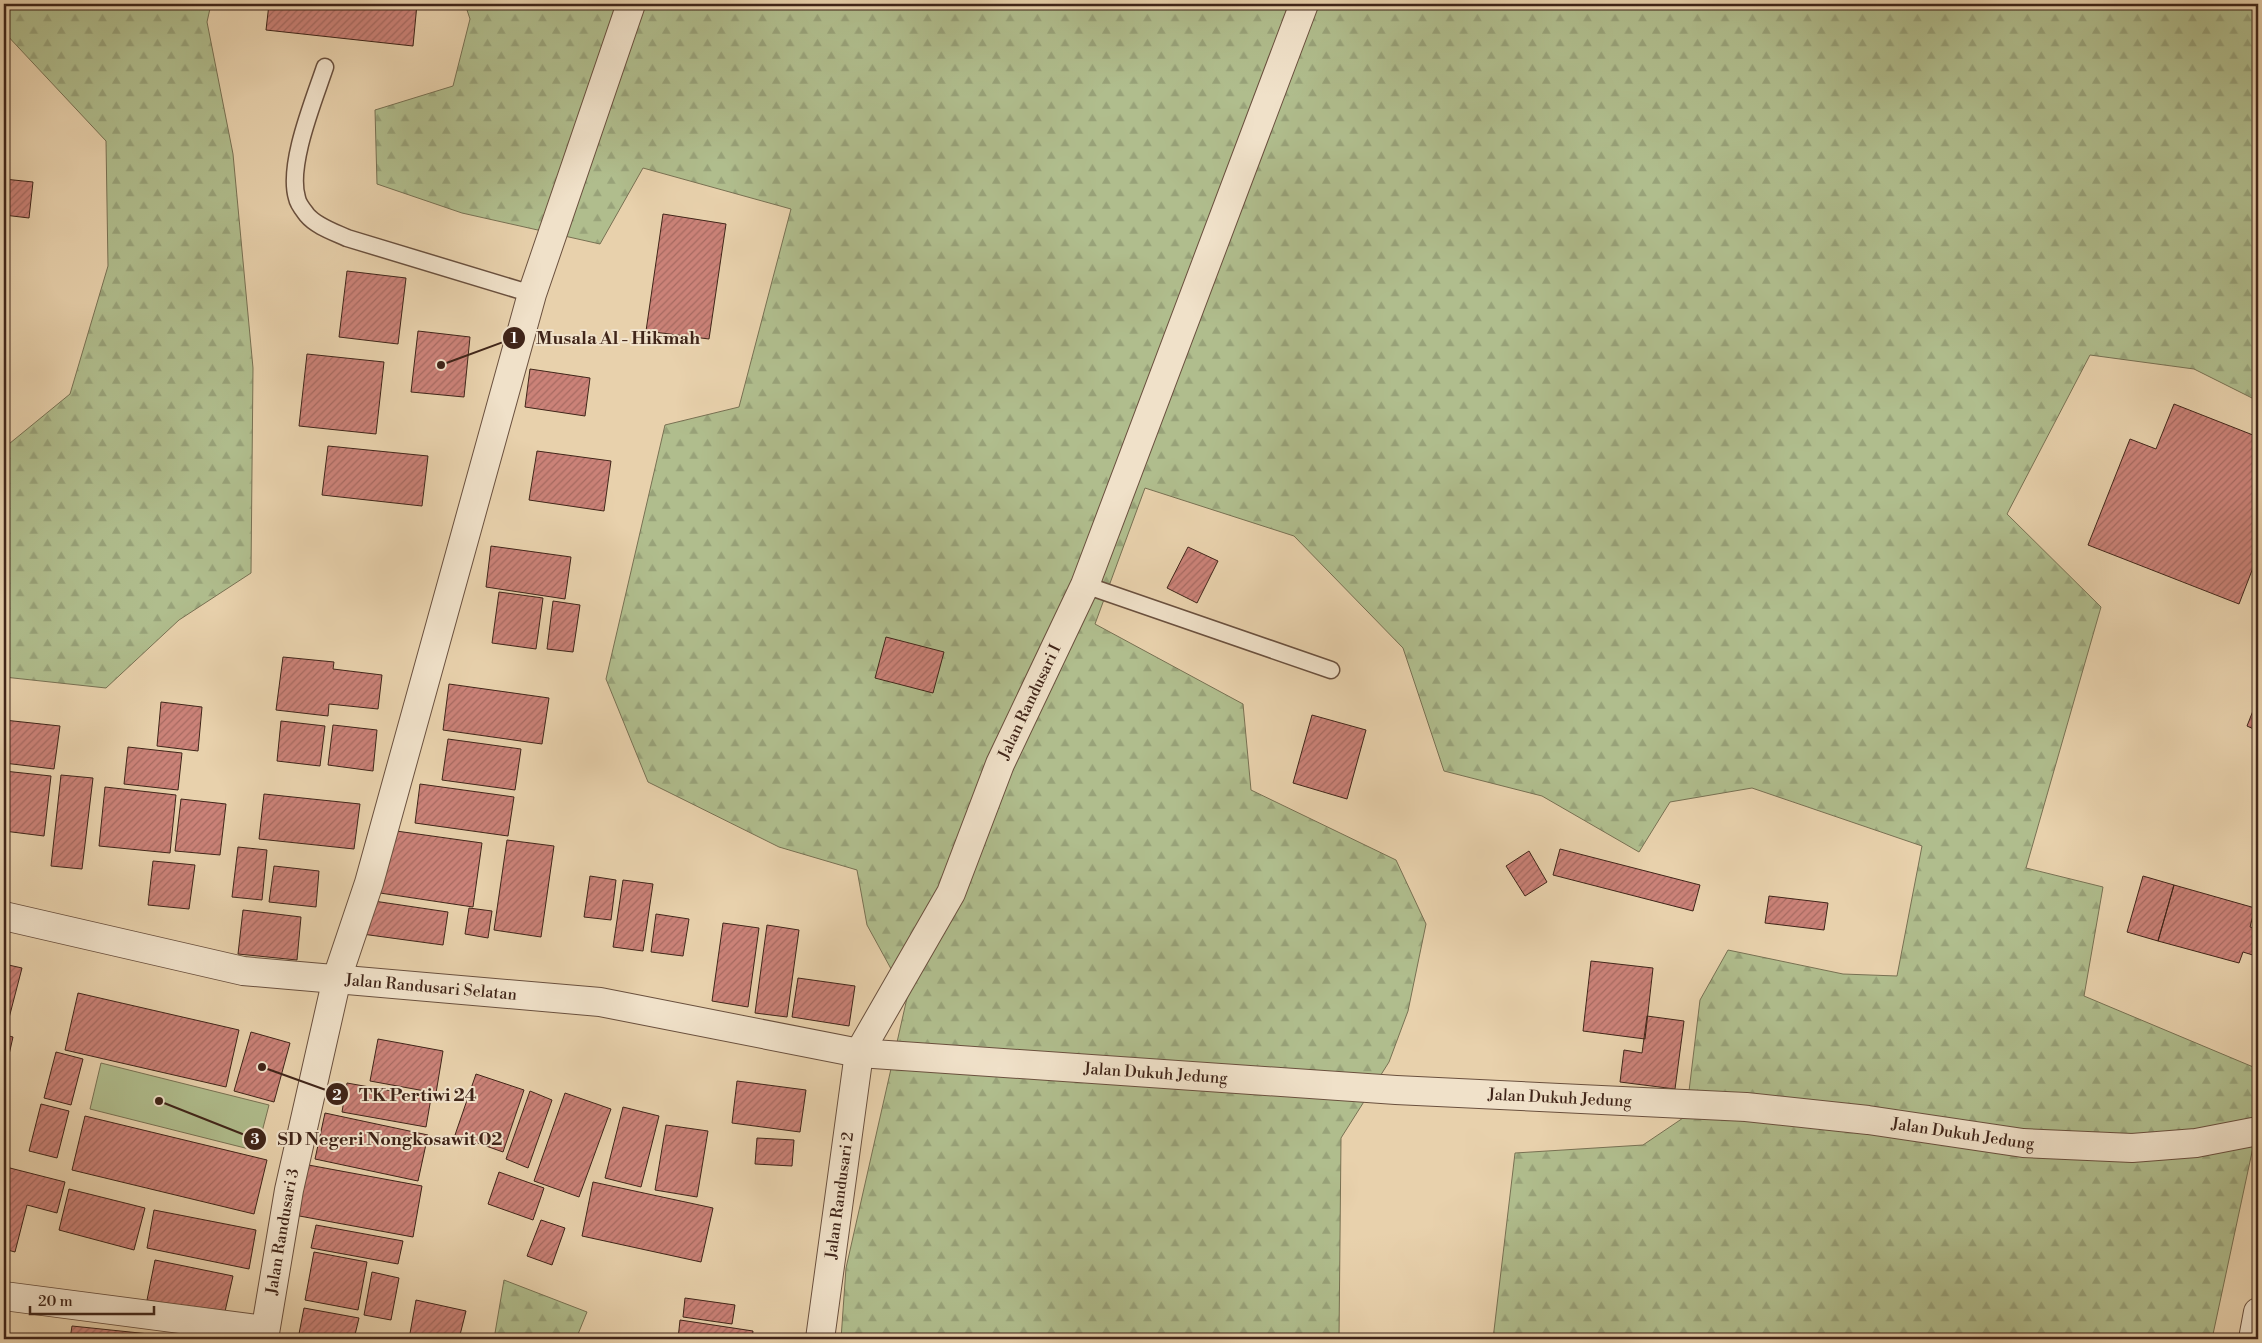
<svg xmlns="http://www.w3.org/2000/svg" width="2262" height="1343" font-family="'Libre Bodoni',serif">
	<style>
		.forest { fill: url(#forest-firs); stroke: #787153 }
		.garden { fill: #b0bd8d; stroke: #787153 }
		.building { fill: url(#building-hatch); stroke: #402519 }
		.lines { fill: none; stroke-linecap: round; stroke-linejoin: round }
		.lane-casing { stroke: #6a503e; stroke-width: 19 }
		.street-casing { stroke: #6a503e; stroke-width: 30 }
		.lane { stroke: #f0e1c9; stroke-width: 16 }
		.street { stroke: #f0e1c9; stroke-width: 28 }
		.labels { text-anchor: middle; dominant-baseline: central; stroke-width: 4; stroke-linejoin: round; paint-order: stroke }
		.street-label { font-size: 16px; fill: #402519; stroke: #f0e1c9 }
		.leader { fill: none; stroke: #402519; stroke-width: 2 }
		.callout-dot { fill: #402519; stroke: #f0e1c9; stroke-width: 2 }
		.mark-label { font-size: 15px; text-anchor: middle; font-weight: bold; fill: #fff }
		.callout-label { font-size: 18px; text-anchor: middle; font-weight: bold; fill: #402519; stroke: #f0e1c9; stroke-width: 4; stroke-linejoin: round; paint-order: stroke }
	</style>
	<defs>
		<pattern id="forest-firs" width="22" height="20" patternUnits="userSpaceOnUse" patternTransform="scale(1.25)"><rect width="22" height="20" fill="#b0bd8d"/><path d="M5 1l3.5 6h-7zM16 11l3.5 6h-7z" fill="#98a279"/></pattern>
		<pattern id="building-hatch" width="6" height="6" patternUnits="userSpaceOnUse" patternTransform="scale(1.25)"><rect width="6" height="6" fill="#cb8278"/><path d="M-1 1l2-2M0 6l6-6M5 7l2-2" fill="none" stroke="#a66a62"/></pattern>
	</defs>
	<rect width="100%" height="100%" fill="#e8d1ac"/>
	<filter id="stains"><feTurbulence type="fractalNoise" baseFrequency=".004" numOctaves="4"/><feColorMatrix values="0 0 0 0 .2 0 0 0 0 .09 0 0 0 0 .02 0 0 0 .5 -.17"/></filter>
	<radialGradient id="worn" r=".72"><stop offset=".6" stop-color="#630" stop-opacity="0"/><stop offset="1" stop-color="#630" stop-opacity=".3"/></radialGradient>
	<path class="forest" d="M 4,4 L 211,4 L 207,22 L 233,154 L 253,368 L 251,573 L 179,620 L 106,688 L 4,677 L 4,448 L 70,394 L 108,266 L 106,141 L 4,32 Z
		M 465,4 L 2258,4 L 2258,401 L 2194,369 L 2090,355 L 2007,514 L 2101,607 L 2026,868 L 2103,887 L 2084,996 L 2258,1069 L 2258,1124 L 2212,1339 L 1493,1339 L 1515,1153 L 1643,1145 L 1686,1116 L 1700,1000 L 1728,950 L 1843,974 L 1897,976 L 1922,846 L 1752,788 L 1670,802 L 1639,852 L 1542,796 L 1444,771 L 1403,648 L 1294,536 L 1145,488 L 1095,624 L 1243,704 L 1251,790 L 1396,860 L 1426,924 L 1408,1011 L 1389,1062 L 1341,1138 L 1339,1339 L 841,1339 L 846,1268 L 907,998 L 867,925 L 857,870 L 779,847 L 648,782 L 606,679 L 665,425 L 739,407 L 791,209 L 643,168 L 600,244 L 462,213 L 377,184 L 375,110 L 453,86 L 470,19 Z
		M 504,1280 L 587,1312 L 576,1339 L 494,1339 Z"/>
	<path class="garden" d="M 101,1063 L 269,1105 L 257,1151 L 90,1109 Z"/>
	<path class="building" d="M 269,4 L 417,4 L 413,46 L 266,30 Z
		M 4,179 L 33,182 L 29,218 L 4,215 Z
		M 663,214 L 726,224 L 709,339 L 646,331 Z
		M 347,271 L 406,278 L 398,344 L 339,337 Z
		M 418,331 L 470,337 L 464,397 L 411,392 Z
		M 307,354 L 384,362 L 376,434 L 299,426 Z
		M 530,369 L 590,378 L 585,416 L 525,407 Z
		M 2174,404 L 2258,437 L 2258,561 L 2256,560 L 2239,604 L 2088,545 L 2130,439 L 2156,449 Z
		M 328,446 L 428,456 L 422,506 L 322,495 Z
		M 537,451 L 611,461 L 604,511 L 529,500 Z
		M 491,546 L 571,557 L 565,599 L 486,587 Z
		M 1188,547 L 1218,561 L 1197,603 L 1167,588 Z
		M 499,592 L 543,598 L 536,649 L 492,643 Z
		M 553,601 L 580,605 L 573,652 L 547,649 Z
		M 886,637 L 944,652 L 933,693 L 875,678 Z
		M 283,657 L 334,662 L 333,669 L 382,675 L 378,709 L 329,704 L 328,716 L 276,710 Z
		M 449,684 L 549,698 L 542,744 L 443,730 Z
		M 2258,698 L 2258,731 L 2247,726 Z
		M 161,702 L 202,707 L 198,751 L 157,746 Z
		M 1312,715 L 1366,730 L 1347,799 L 1293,783 Z
		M 4,720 L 60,726 L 54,769 L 4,763 Z
		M 281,721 L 325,726 L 320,766 L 277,761 Z
		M 333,725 L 377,730 L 373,771 L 328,765 Z
		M 448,739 L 521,749 L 515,790 L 442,780 Z
		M 128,747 L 182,753 L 178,790 L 124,784 Z
		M 4,771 L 51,776 L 44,836 L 4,831 Z
		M 61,775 L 93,778 L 82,869 L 51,866 Z
		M 420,784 L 514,797 L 508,836 L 415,823 Z
		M 105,787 L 176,795 L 170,853 L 99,846 Z
		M 264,794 L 360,804 L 354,849 L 259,839 Z
		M 181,799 L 226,804 L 220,855 L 175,851 Z
		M 389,830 L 482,843 L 473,907 L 380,893 Z
		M 507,840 L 554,846 L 541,937 L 494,930 Z
		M 238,847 L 267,850 L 262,900 L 232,897 Z
		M 1560,849 L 1700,885 L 1693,911 L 1553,875 Z
		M 1529,851 L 1547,882 L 1525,896 L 1506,866 Z
		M 153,861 L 195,865 L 189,909 L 148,905 Z
		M 274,866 L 319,871 L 316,907 L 269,902 Z
		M 590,876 L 616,880 L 611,920 L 584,917 Z
		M 2143,876 L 2174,885 L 2158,941 L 2127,932 Z
		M 623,880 L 653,884 L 643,951 L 613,947 Z
		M 2174,885 L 2255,908 L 2250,927 L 2258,929 L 2256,956 L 2243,952 L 2239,963 L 2158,941 Z
		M 1769,896 L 1828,903 L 1824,930 L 1765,923 Z
		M 367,900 L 448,912 L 443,945 L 362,934 Z
		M 469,908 L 492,911 L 488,938 L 465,934 Z
		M 243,910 L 301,917 L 297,960 L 238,954 Z
		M 656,914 L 689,919 L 683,956 L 651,952 Z
		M 723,923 L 759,928 L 748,1007 L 712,1001 Z
		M 767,925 L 799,930 L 787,1017 L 755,1013 Z
		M 1591,961 L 1653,968 L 1645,1039 L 1583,1031 Z
		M 4,964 L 22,968 L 9,1018 L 4,1017 Z
		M 798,978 L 855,986 L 849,1026 L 792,1017 Z
		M 78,993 L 239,1030 L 226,1087 L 65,1050 Z
		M 1647,1016 L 1684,1021 L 1675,1089 L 1620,1082 L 1624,1050 L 1642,1053 Z
		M 251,1032 L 290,1043 L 274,1102 L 234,1091 Z
		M 4,1035 L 13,1037 L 6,1068 L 4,1067 Z
		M 378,1039 L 443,1051 L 436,1093 L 370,1081 Z
		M 56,1052 L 83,1059 L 71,1105 L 44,1098 Z
		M 476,1074 L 524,1090 L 503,1152 L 455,1135 Z
		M 737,1081 L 806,1090 L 800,1132 L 732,1123 Z
		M 347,1083 L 431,1098 L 426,1127 L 342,1112 Z
		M 530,1091 L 552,1100 L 528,1168 L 506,1159 Z
		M 565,1093 L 611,1109 L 579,1197 L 534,1181 Z
		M 41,1104 L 69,1111 L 57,1158 L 29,1151 Z
		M 623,1107 L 659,1116 L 641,1187 L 605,1178 Z
		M 325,1113 L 428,1135 L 418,1181 L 315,1159 Z
		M 85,1116 L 267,1160 L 254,1214 L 72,1170 Z
		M 666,1125 L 708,1131 L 697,1197 L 655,1190 Z
		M 757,1138 L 794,1140 L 792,1166 L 755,1164 Z
		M 303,1164 L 422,1186 L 413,1237 L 294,1215 Z
		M 6,1167 L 65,1182 L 57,1213 L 27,1205 L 15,1252 L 4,1249 L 4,1177 Z
		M 499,1172 L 544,1188 L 533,1220 L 488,1204 Z
		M 593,1182 L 713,1208 L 701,1262 L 582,1236 Z
		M 69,1189 L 145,1208 L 134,1250 L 59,1230 Z
		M 154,1210 L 256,1230 L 249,1269 L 147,1248 Z
		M 541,1220 L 565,1228 L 552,1265 L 527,1256 Z
		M 316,1225 L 403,1241 L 398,1264 L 311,1248 Z
		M 314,1252 L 367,1262 L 358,1310 L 305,1300 Z
		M 155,1260 L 233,1276 L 224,1316 L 147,1300 Z
		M 372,1272 L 399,1278 L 391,1320 L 364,1315 Z
		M 685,1298 L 735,1305 L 732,1324 L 683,1317 Z
		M 416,1300 L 466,1311 L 459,1339 L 409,1339 Z
		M 304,1308 L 359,1318 L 354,1339 L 298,1339 Z
		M 680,1320 L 753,1331 L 752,1339 L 678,1339 Z
		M 72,1326 L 188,1338 L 187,1339 L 70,1339 Z"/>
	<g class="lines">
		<g class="lane-casing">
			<path id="lane" d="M 325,67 C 314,100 287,165 297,198 C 298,204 304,211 307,215 C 316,226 334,232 347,238 L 532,294
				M 1085,585 L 1331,670"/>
		</g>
		<g class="street-casing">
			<g id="street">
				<path id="s1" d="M 4,916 L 243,971 L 600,1002 L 859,1053 L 1396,1090 L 1746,1107 L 1868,1120 L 2023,1143 L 2132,1148 L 2196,1143 L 2258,1131"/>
				<path d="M 4,1296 L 265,1330"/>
				<path id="s2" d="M 264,1339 L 289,1190 L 337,978 L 369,883 L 532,294 L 631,4"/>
				<path id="s3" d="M 820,1339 L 859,1053 L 951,893 L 1000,764 L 1085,585 L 1304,4"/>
				<path d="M 2253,1339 L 2258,1312"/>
			</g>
		</g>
		<use href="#lane" class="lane"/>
		<use href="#street" class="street"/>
	</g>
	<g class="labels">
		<g class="street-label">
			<text stroke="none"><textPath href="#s3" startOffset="680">Jalan Randusari I</textPath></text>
			<text stroke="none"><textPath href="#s1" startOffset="434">Jalan Randusari Selatan</textPath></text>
			<text stroke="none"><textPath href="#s1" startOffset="1165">Jalan Dukuh Jedung</textPath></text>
			<text stroke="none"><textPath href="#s1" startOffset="1570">Jalan Dukuh Jedung</textPath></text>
			<text stroke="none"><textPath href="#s1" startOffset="1975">Jalan Dukuh Jedung</textPath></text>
			<text stroke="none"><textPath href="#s3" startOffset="145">Jalan Randusari 2</textPath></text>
			<text stroke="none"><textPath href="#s2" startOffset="109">Jalan Randusari 3</textPath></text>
		</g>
	</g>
	<path class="leader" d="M441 365L514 338M262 1067L337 1094M159 1101L255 1139"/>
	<g class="callout-dot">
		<circle cx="441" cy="365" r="5"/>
		<circle cx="262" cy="1067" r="5"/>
		<circle cx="159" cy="1101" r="5"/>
		<circle cx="514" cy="338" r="12"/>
		<circle cx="337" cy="1094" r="12"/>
		<circle cx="255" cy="1139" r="12"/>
	</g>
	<g class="mark-label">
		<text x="514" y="343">1</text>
		<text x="337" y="1100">2</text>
		<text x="255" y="1144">3</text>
	</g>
	<g class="callout-label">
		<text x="618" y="344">Musala Al - Hikmah</text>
		<text x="418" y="1101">TK Pertiwi 24</text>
		<text x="390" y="1145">SD Negeri Nongkosawit 02</text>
	</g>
	<rect width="2262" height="1343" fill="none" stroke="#e8d1ac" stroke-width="20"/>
	<rect x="5" y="5" width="2252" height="1333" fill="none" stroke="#402519" stroke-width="2.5"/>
	<rect x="10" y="10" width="2242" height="1323" fill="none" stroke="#402519"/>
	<path d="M30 1306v8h124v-8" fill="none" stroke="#402519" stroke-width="2.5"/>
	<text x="38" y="1306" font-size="15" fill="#402519" stroke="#f0e1c9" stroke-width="4" paint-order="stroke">20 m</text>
	<rect width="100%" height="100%" filter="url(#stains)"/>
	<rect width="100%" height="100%" fill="url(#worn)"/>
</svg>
